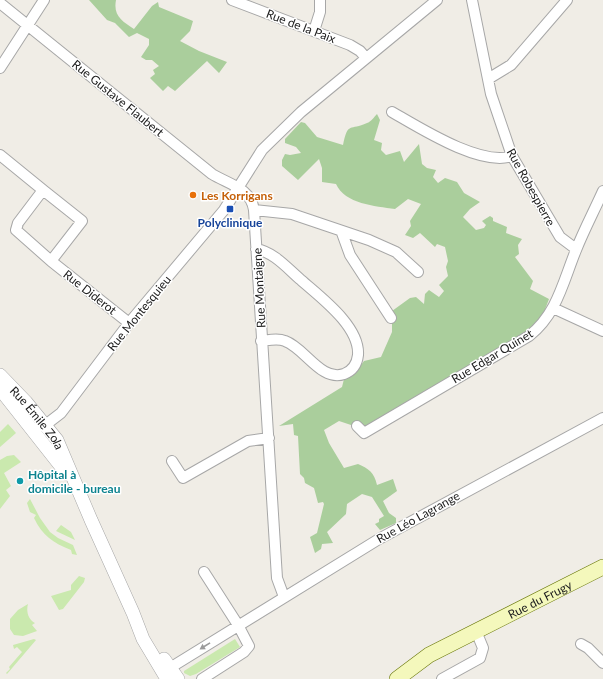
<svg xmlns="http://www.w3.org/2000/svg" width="603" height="679" font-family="Lato,sans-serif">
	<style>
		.grass { fill: #cae9ae }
		.forest { fill: #aace9c }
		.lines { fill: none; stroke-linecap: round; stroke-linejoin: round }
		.minor-casing { stroke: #a7a7a7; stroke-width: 12 }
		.tertiary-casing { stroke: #a7a7a7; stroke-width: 14 }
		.secondary-casing { stroke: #687608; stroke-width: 16 }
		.minor { stroke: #fff; stroke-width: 10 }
		.tertiary { stroke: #fff; stroke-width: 13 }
		.secondary { stroke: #f4f8bc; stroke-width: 15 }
		.oneway { fill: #9b9b9b }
		.food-dot { fill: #e8710a; stroke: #fff; stroke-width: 1.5 }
		.transit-dot { fill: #1a4fb4; stroke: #fff; stroke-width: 1.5 }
		.culture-dot { fill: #0f9aa8; stroke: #fff; stroke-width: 1.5 }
		.labels { text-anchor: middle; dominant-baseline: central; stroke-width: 3; stroke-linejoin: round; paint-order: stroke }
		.street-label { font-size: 12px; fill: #202020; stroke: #fff }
		.food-label { font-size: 12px; font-weight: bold; fill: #c56008; stroke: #fff; text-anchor: start }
		.transit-label { font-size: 12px; font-weight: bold; fill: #164399; stroke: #fff }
		.culture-label { font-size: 12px; font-weight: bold; fill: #0d838f; stroke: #fff; text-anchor: start }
	</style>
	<rect width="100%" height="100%" fill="#f0ede6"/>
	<path class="grass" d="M 8,424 L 16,433 L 0,447 L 0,432 Z
		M 14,455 L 21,462 L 4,473 L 11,486 L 6,490 L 10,496 L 0,509 L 0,460 L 7,456 Z
		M 30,499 L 40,518 L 50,532 L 58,538 L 73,545 L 77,555 L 72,554 L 71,550 C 53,543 42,535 34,518 L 36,515 L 30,512 L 27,503 Z
		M 61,525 L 71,532 L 75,540 L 56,531 Z
		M 79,576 L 85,578 L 84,582 L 63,609 L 59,610 L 51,596 L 71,590 L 71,585 Z
		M 28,604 C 26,611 28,620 35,623 L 32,625 L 37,631 L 23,636 L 14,635 L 10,629 L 10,619 L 18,610 Z
		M 34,639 L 36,640 L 7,674 L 6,673 L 10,669 L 9,667 L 22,652 L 17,647 L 14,649 L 13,645 Z
		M 235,639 L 240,647 L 196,674 L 190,676 L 184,673 L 184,671 Z"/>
	<path class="forest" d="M 89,0 L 116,0 C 113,16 122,21 134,29 L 152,6 L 158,2 L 159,7 L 193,21 L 190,31 L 180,41 L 199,51 L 227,62 L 219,73 L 207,61 L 175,91 L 168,86 L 163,91 L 150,78 L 155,74 L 153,70 L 159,66 L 152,60 L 146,60 L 141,57 L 149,45 L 149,39 L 137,33 L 129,37 L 115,23 L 107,20 Z
		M 377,114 L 380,120 L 374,140 L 382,143 L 381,150 L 386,155 L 400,151 L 404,162 L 419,144 L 422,164 L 427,168 L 436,170 L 433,177 L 438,183 L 445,178 L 457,182 L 464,193 L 480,202 L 470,209 L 463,217 L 476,230 L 484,228 L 486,225 L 482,221 L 490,216 L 493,218 L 493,221 L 507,227 L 506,233 L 522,239 L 518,245 L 519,254 L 515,257 L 533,281 L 530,289 L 549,299 L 541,320 L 528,332 L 376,421 L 355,432 L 351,425 L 339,421 L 324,430 L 329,443 L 344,468 L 358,464 C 369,469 374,472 377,485 L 393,479 L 397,491 L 383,501 L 389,513 L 396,518 L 396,523 L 380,530 L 375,524 L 379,522 L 379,519 L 384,516 L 372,497 L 362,494 L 347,504 L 346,514 L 327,532 L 333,543 L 322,544 L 321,549 L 315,553 L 310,537 L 317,533 L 324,504 L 323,502 L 318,503 L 314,488 L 305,483 L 304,478 L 300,474 L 298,436 L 294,435 L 293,424 L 279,426 L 342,387 L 344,379 L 355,373 L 364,361 L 381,357 L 392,332 L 392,311 L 410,298 L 416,297 L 424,304 L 425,294 L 429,290 L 439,297 L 444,291 L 439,285 L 448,276 L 446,267 L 448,261 L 445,247 L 437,244 L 435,247 L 420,233 L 413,238 L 405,235 L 411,226 L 410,221 L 421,204 L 408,199 L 395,209 C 375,206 345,204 336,184 L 322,182 L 322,168 L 319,159 L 298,180 L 282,166 L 282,160 L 285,154 L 290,155 L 301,153 L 296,147 L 285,143 L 285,139 L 301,122 L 305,123 L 317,137 L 343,145 C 348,121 350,131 367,123 C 371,122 374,117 377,114 Z"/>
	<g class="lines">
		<g class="minor-casing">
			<path id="minor" d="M 232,0 L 350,45 L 360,51 L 366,58
				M 472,0 L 491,94 L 512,156 L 560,237 L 576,249
				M 0,3 L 212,174 C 228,184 251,188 254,210 L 277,578 L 284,597
				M 314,31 L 320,12 L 320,0
				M 0,68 L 44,0
				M 488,79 L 511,65 L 567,0
				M 392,112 C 420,128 481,167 512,156
				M 0,155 L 43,190 L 18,223 L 16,230 L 51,261
				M 43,190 L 82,221 L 51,261 L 129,323
				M 254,210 L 292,214 L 369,240 L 396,252 L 418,272
				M 342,233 L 350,255 L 391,318
				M 256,249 C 274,252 288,269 301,280 C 320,297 360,326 358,355 C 357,364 352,371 344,374 C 321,382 305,348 285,341 C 278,338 270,340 261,341
				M 553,308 L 603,331
				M 357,426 L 364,433 L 529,336 C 557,314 563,282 576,250 C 584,230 594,211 603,191
				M 38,427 L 48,423 L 61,413 L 129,323 L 224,210 L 262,150 L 301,112 L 437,0
				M 172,461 L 183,478 L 248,441 L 269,438
				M 581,644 L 588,648 L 603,663
				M 165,671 L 379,539 L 603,418
				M 202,679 L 244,652 L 249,646 L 238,625 L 204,572
				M 442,679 L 480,658 L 483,648 L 476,631"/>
		</g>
		<g class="tertiary-casing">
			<g id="tertiary">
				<path id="s1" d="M 0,375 L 26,402 L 57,440 L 91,520 L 133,613 L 143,639 L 167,679"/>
				<path d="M 0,389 L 67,474"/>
				<path d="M 164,659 L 178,679"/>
			</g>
		</g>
		<g class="secondary-casing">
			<g id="secondary">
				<path id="s2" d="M 397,679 L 429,655 L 603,567"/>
			</g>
		</g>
		<use href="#minor" class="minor"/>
		<use href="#tertiary" class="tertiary"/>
		<use href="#secondary" class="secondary"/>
	</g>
	<defs><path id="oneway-solid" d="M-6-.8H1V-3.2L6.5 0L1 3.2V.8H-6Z"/></defs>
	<use class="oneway" href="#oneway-solid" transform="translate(205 646) rotate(148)"/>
	<circle class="food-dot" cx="193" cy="195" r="4"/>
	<rect class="transit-dot" x="226" y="205" width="8" height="8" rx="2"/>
	<circle class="culture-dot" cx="20" cy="481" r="4"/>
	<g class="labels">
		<g class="street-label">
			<text transform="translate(301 26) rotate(21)">Rue de la Paix</text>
			<text transform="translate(118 98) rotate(39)">Rue Gustave Flaubert</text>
			<text transform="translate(531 187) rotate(61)">Rue Robespierre</text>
			<text transform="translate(259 288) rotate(-93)">Rue Montaigne</text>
			<text transform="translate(90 292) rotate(38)">Rue Diderot</text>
			<text transform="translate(139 313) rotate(-51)">Rue Montesquieu</text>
			<text transform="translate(492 356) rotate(-31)">Rue Edgar Quinet</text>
			<text stroke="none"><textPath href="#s1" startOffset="57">Rue Émile Zola</textPath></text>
			<text transform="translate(418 517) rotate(-29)">Rue Léo Lagrange</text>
			<text stroke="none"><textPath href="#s2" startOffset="164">Rue du Frugy</textPath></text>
		</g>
		<g class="food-label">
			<text x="201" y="195">Les Korrigans</text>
		</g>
		<g class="transit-label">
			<text x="230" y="222">Polyclinique</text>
		</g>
		<g class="culture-label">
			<text x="28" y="474">Hôpital à<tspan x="28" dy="14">domicile - bureau</tspan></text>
		</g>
	</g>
</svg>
